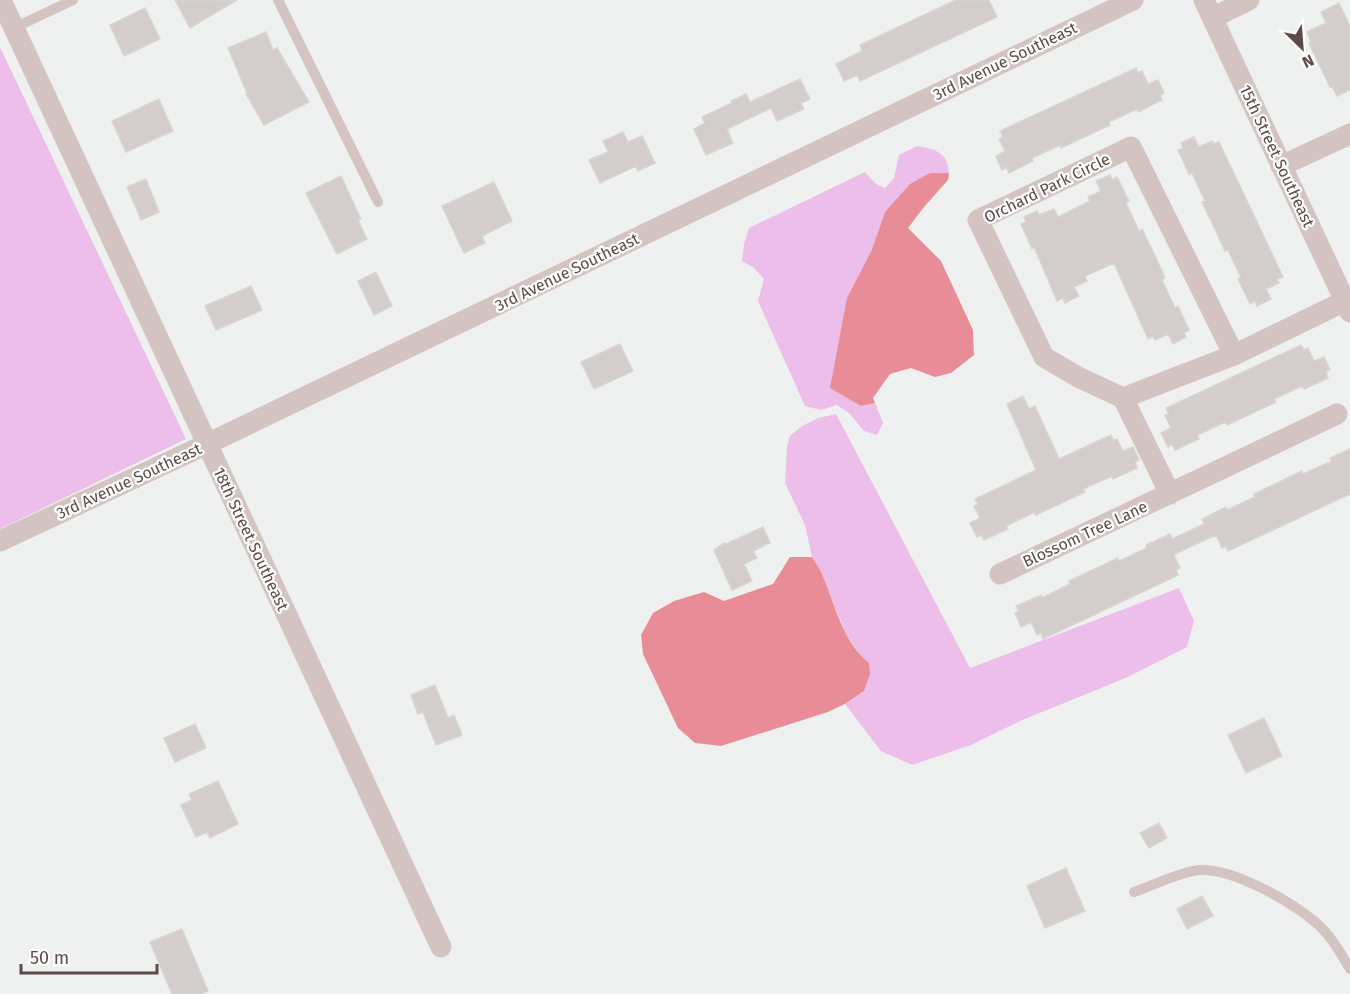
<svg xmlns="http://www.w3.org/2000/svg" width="1350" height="994" font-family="'Fira Sans',sans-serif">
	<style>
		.green { fill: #edbeea }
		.water { fill: #e88d98 }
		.building { fill: #d3cecb; stroke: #d9d5d2; stroke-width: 1.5 }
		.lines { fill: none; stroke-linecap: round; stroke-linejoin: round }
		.service { stroke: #d3c4c2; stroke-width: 10 }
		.minor { stroke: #d3c4c2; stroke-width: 21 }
		.labels { text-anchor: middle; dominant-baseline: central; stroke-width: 4.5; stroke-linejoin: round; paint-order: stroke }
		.street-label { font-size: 16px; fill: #5b4a47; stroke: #fff }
	</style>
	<rect width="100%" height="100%" fill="#eef1f0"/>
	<path class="green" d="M 0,47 L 186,439 L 0,529 Z
		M 917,146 C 935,149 948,152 949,173 L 930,173 L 885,212 L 871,252 L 861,406 L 875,403 L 883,423 L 877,435 L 864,431 L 850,414 L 837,405 L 821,410 L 805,406 L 758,301 L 764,279 L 753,267 L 742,261 L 744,244 L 749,228 L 865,172 L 876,184 L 885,188 L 894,178 L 899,155 Z
		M 836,414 L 970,668 L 1179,588 L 1194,621 L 1187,647 L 1128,677 L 1020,721 L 971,745 L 912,765 L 881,751 L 845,704 L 864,691 L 862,658 L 846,634 L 818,566 L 812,557 L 805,525 L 785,483 L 787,446 L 790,436 L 802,426 L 818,418 Z"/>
	<path class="water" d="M 930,173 L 949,173 L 948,180 L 924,207 L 908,228 L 941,261 L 973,330 L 974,355 L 951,373 L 935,377 L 911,368 L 890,374 L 873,398 L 875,403 L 861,406 L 830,388 L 847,298 L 871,252 L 885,212 L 910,184 Z
		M 790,557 L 812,557 L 818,566 C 834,597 840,640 869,663 L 870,674 L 864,691 L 845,704 L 828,712 L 721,746 L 695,743 L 678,728 L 643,654 L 641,635 L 653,613 L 674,601 L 704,592 L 724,601 L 773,584 Z"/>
	<path class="building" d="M 175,0 L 237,0 L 190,28 Z
		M 956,0 L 989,0 L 997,17 L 860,81 L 857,75 L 844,81 L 836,64 L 862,51 L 860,45 Z
		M 1339,3 L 1350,26 L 1350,90 L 1337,96 L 1332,86 L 1330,87 L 1309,43 L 1311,42 L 1307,32 L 1326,23 L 1321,12 Z
		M 145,8 L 160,39 L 124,56 L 110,25 Z
		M 266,32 L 273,50 L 277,48 L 309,102 L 264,125 L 246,94 L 247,93 L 228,48 Z
		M 1136,68 L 1138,73 L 1142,71 L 1148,84 L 1158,80 L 1164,93 L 1160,95 L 1162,100 L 1138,112 L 1137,109 L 1109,122 L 1110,125 L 1061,148 L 1060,145 L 1032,158 L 1033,161 L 1009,173 L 1006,167 L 1002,170 L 996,156 L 1005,151 L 999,139 L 1003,137 L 1000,131 Z
		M 800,79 L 810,99 L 801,103 L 804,109 L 777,121 L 771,108 L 727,129 L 733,143 L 706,155 L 694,129 L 705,123 L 702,117 L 732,103 L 731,101 L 746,94 L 750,102 Z
		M 159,99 L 173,131 L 126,152 L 112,121 Z
		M 623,132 L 628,142 L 642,136 L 655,163 L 638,171 L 636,166 L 600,183 L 589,160 L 608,152 L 603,141 Z
		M 1194,137 L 1199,147 L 1212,141 L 1214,144 L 1219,142 L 1283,277 L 1277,279 L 1279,283 L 1266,289 L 1271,299 L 1257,306 L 1255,301 L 1250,304 L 1238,279 L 1241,278 L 1228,250 L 1225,251 L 1212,223 L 1202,202 L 1205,201 L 1192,173 L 1189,174 L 1178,150 L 1183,148 L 1181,143 Z
		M 1110,175 L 1112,180 L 1117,177 L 1129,201 L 1126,203 L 1139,231 L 1142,229 L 1156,258 L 1165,278 L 1162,280 L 1175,308 L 1178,306 L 1189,330 L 1184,333 L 1186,337 L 1173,344 L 1168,334 L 1155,340 L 1153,336 L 1148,339 L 1114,263 L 1085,276 L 1087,281 L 1074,287 L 1079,296 L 1065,303 L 1063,298 L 1057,301 L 1034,247 L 1032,249 L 1021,224 L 1026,222 L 1024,217 L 1037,211 L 1039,215 L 1054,209 L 1058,217 L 1090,201 L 1088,197 L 1101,191 L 1096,181 Z
		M 341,176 L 361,219 L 358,220 L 367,239 L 337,254 L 306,193 Z
		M 146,179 L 159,212 L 141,220 L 127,187 Z
		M 494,182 L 512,221 L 482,236 L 485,243 L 464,253 L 442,206 Z
		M 376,272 L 392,306 L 374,315 L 358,281 Z
		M 251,286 L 262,310 L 216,330 L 205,306 Z
		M 620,344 L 633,371 L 594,389 L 581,362 Z
		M 1301,345 L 1304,350 L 1308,348 L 1314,361 L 1324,357 L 1330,370 L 1326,372 L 1328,378 L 1304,389 L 1302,386 L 1274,399 L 1276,402 L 1227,425 L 1225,422 L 1197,435 L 1199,439 L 1175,450 L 1172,444 L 1168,447 L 1161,433 L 1171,428 L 1165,415 L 1169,414 L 1166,408 Z
		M 1023,396 L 1029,409 L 1035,406 L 1059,459 L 1111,435 L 1113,440 L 1117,439 L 1123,451 L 1133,447 L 1139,460 L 1135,462 L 1137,468 L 1113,479 L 1112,476 L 1083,489 L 1085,492 L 1036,515 L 1035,512 L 1006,526 L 1008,529 L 984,540 L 981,535 L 977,537 L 970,523 L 980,518 L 974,506 L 978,504 L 975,499 L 1036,470 L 1007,404 Z
		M 1350,449 L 1350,494 L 1228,551 L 1226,546 L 1222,548 L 1216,535 L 1183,550 L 1174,555 L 1180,568 L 1176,570 L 1178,575 L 1043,639 L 1041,633 L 1037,635 L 1031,622 L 1021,627 L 1015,613 L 1019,611 L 1016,606 L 1041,595 L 1042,598 L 1070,584 L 1069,581 L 1118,558 L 1119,561 L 1147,548 L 1146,545 L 1170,534 L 1172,539 L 1200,526 L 1204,524 L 1202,519 L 1226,507 L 1227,510 L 1255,497 L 1254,494 L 1302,471 L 1303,474 L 1332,461 L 1330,458 Z
		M 763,527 L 770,543 L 753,551 L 757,558 L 744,564 L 752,581 L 732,590 L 714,550 L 724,543 L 726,544 Z
		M 435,685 L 448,718 L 454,715 L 462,735 L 436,745 L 423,712 L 418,714 L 411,695 Z
		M 1264,718 L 1282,756 L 1246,773 L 1228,735 Z
		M 195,724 L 206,748 L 175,762 L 164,738 Z
		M 218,781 L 238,824 L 210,838 L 207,832 L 196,837 L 181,805 L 192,800 L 189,794 Z
		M 1159,823 L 1167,838 L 1149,848 L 1140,833 Z
		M 1066,868 L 1085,911 L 1045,928 L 1027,886 Z
		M 1202,896 L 1213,916 L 1187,929 L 1177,909 Z
		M 182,929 L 208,991 L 201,994 L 172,994 L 150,942 Z"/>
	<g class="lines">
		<path class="service" d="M 278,0 L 378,202
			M 14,28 L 73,0
			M 1134,892 C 1151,886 1183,871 1199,870 C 1233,868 1288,900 1314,921 C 1330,934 1340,952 1350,969"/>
		<path class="minor" d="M 1,0 L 441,947
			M 1204,0 L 1350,312
			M 1212,18 L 1249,0
			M 1281,166 L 1350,134
			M 1234,355 L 1131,147 L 978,220 L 1044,357 L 1078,377 L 1123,398 L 1234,355 L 1345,301
			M 1123,398 L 1170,494
			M 0,541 L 207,444 L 1133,0
			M 1000,574 L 1337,414"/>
	</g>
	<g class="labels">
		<g class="street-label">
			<text transform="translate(1005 61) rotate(-26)">3rd Avenue Southeast</text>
			<text transform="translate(1277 156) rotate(65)">15th Street Southeast</text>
			<text transform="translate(1047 188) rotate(-26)">Orchard Park Circle</text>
			<text transform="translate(567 272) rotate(-26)">3rd Avenue Southeast</text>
			<text transform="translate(129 481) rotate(-25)">3rd Avenue Southeast</text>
			<text transform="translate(1085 534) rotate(-25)">Blossom Tree Lane</text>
			<text transform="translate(251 539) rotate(65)">18th Street Southeast</text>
		</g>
	</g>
	<g transform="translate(1302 48) rotate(155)" stroke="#ffffff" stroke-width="4.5" paint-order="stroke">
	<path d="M0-4.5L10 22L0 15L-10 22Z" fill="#5b4a47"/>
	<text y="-9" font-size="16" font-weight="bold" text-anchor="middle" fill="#5b4a47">N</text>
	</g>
	<path d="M21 964v9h136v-9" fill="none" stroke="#5b4a47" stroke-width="3"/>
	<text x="30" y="964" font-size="18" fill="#5b4a47" stroke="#ffffff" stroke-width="4.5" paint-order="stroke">50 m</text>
</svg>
